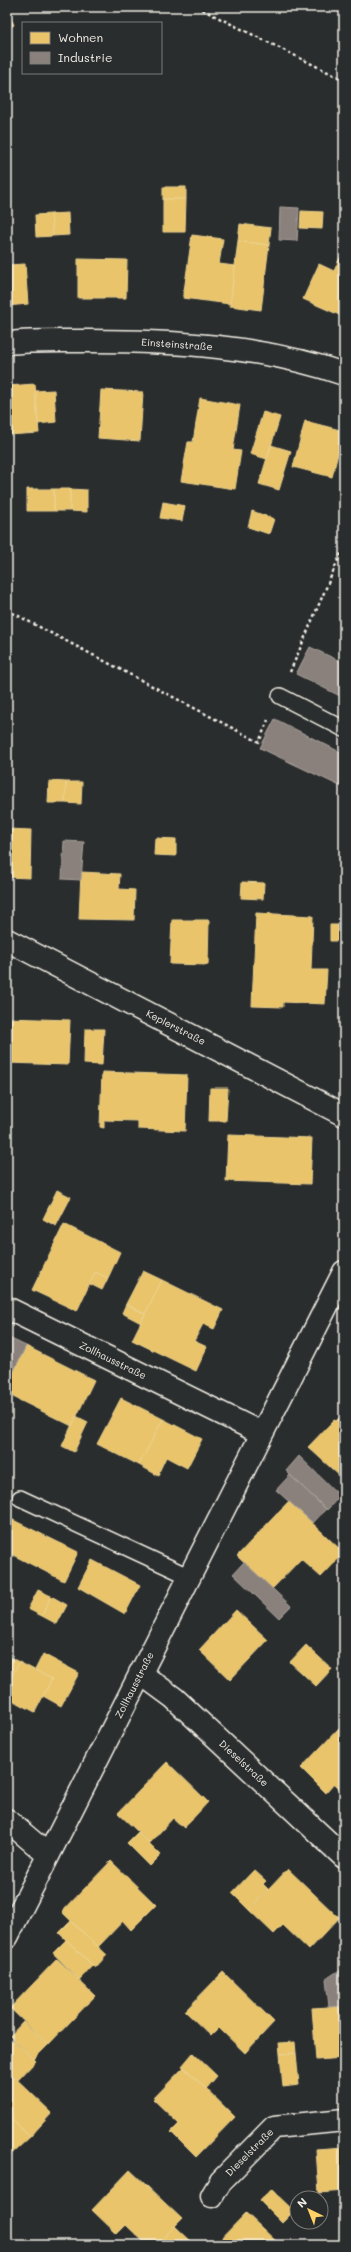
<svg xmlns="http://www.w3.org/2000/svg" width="351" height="2252" font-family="Mali,sans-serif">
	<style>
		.homes { fill: #e9c46a; stroke: #ecd290 }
		.industry { fill: #8a817c; stroke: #aaa39c }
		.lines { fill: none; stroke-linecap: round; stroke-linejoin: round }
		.service-casing { stroke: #f4f1e8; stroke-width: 18 }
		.minor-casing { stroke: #f4f1e8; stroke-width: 25 }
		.path { stroke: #f4f1e8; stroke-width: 2.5; stroke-dasharray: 3 3; stroke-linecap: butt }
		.service { stroke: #2a2d2e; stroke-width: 15 }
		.minor { stroke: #2a2d2e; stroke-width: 22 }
		.labels { text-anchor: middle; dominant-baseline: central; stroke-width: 4; stroke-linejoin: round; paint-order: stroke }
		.street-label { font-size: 10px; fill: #f4f1e8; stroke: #2a2d2e }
	</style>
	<rect width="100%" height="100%" fill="#2a2d2e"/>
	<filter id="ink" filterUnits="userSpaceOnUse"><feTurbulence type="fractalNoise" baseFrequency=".025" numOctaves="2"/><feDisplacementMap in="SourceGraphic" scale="8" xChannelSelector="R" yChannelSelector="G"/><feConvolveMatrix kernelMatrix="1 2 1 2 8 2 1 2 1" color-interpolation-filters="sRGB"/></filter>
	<g filter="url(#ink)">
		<path class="homes" d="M 7,11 L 14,25 L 7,29 Z
			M 7,65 L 11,78 L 7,79 Z
			M 163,187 L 186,187 L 186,199 L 163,199 Z
			M 163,199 L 186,199 L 185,232 L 163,232 Z
			M 301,211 L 323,212 L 322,229 L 300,228 Z
			M 68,213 L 69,235 L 53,236 L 51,214 Z
			M 51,214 L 53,236 L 36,237 L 35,215 Z
			M 240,224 L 271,228 L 269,245 L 238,241 Z
			M 192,235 L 223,239 L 219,264 L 235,266 L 230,304 L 183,298 Z
			M 238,241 L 269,245 L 261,310 L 230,306 Z
			M 343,251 L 344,251 L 344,317 L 303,299 L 319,264 L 334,271 Z
			M 78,259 L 127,260 L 126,298 L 78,298 Z
			M 25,264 L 28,304 L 7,306 L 7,265 Z
			M 35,384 L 39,433 L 7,435 L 7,386 Z
			M 54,390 L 56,422 L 38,424 L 35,391 Z
			M 101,390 L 143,392 L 140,441 L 98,438 Z
			M 200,398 L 240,405 L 233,450 L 241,451 L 235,489 L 181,481 L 188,442 L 193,442 Z
			M 263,412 L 280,417 L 267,459 L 250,454 Z
			M 305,421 L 344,431 L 332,477 L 293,467 Z
			M 271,445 L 291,451 L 279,490 L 259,484 Z
			M 27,489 L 54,489 L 54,511 L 27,511 Z
			M 54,489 L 70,489 L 70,511 L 54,511 Z
			M 70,489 L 87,490 L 87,512 L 70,511 Z
			M 163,502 L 185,506 L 182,521 L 160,518 Z
			M 252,511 L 274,519 L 269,534 L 248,527 Z
			M 49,781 L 66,782 L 65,803 L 48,803 Z
			M 66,782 L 82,782 L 81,804 L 65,803 Z
			M 7,829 L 31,830 L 30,878 L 7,877 Z
			M 155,838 L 176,839 L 176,856 L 154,855 Z
			M 81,872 L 120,874 L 119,889 L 135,890 L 134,920 L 79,919 Z
			M 242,882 L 264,883 L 263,899 L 241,898 Z
			M 256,913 L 313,916 L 311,970 L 327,970 L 325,1004 L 283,1002 L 283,1007 L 252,1006 Z
			M 172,920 L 209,920 L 208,965 L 170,964 Z
			M 330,925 L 344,925 L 344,941 L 330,941 Z
			M 7,1018 L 70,1020 L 68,1065 L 7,1063 Z
			M 85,1029 L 104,1029 L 102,1065 L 84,1064 Z
			M 102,1072 L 187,1075 L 185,1131 L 138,1129 L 138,1121 L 104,1120 L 104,1128 L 100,1127 Z
			M 210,1088 L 228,1088 L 226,1121 L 209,1121 Z
			M 228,1135 L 312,1138 L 310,1184 L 226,1181 Z
			M 57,1190 L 71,1197 L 56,1226 L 43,1219 Z
			M 64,1224 L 120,1252 L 108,1278 L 95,1272 L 77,1311 L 32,1290 Z
			M 143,1271 L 162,1280 L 145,1314 L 126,1304 Z
			M 95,1272 L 108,1278 L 102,1290 L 90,1284 Z
			M 162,1280 L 223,1310 L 214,1329 L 203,1324 L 194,1341 L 207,1347 L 196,1371 L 132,1340 Z
			M 126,1304 L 145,1314 L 141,1323 L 122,1313 Z
			M 26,1346 L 94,1380 L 72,1426 L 7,1394 L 7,1385 Z
			M 121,1398 L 163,1419 L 139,1465 L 97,1444 Z
			M 344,1413 L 344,1477 L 342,1478 L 308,1447 L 334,1420 L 336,1421 Z
			M 76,1416 L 88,1422 L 74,1452 L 62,1446 Z
			M 163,1419 L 202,1439 L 187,1468 L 166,1457 L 159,1472 L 160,1473 L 159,1476 L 139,1465 Z
			M 289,1501 L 344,1553 L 321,1577 L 301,1559 L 272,1589 L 237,1556 Z
			M 7,1517 L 78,1552 L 64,1581 L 7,1552 Z
			M 92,1560 L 140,1585 L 125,1614 L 78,1587 Z
			M 38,1590 L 51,1596 L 42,1616 L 28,1609 Z
			M 51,1596 L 67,1605 L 57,1624 L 42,1616 Z
			M 236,1610 L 268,1640 L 230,1680 L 199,1650 Z
			M 306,1645 L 332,1669 L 316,1686 L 290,1662 Z
			M 43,1654 L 79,1673 L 61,1706 L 43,1696 L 52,1679 L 35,1670 Z
			M 7,1656 L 19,1662 L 7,1686 Z
			M 19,1662 L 52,1679 L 35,1712 L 7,1697 L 7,1686 Z
			M 340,1727 L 344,1731 L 344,1794 L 334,1784 L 326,1793 L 301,1768 Z
			M 167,1762 L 208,1802 L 184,1828 L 173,1818 L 150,1843 L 118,1813 Z
			M 138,1832 L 161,1855 L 150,1866 L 127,1843 Z
			M 111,1861 L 156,1905 L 131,1930 L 123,1921 L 98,1947 L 62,1912 Z
			M 288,1869 L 339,1918 L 309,1950 L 283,1925 L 274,1934 L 249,1910 Z
			M 254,1870 L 266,1881 L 263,1884 L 268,1889 L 249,1910 L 232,1893 Z
			M 71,1921 L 107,1955 L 95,1968 L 59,1933 Z
			M 66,1940 L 93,1965 L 79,1980 L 53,1953 Z
			M 57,1959 L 95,1996 L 48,2045 L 10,2008 Z
			M 223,1972 L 274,2022 L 245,2053 L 219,2028 L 211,2036 L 185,2011 Z
			M 344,2006 L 344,2058 L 316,2060 L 312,2008 Z
			M 23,2022 L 48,2045 L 34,2059 L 10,2036 Z
			M 13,2040 L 36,2061 L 18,2080 L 7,2070 L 7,2047 Z
			M 295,2042 L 296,2053 L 280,2054 L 279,2043 Z
			M 193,2053 L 217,2076 L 206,2089 L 182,2066 Z
			M 296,2053 L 299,2085 L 283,2087 L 280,2054 Z
			M 184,2067 L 235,2117 L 196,2157 L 171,2132 L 179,2124 L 153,2099 Z
			M 7,2070 L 52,2113 L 30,2137 L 7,2115 Z
			M 7,2115 L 30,2137 L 7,2158 Z
			M 344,2147 L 344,2191 L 319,2193 L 316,2149 Z
			M 130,2170 L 182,2219 L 156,2245 L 147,2245 L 126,2225 L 117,2234 L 92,2210 Z
			M 271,2189 L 294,2211 L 282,2223 L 260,2201 Z
			M 246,2213 L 280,2245 L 215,2245 Z
			M 175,2226 L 195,2245 L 156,2245 Z"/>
		<path class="industry" d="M 280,207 L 299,208 L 297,241 L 279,240 Z
			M 310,647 L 344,663 L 344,698 L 296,674 Z
			M 275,719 L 344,754 L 344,788 L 260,748 Z
			M 64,841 L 84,842 L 81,880 L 62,879 Z
			M 7,1337 L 26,1346 L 7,1385 Z
			M 299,1456 L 340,1496 L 327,1510 L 286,1471 Z
			M 290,1475 L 326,1509 L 313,1523 L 276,1490 Z
			M 244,1562 L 291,1606 L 279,1618 L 233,1574 Z
			M 344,1967 L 344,2006 L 329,2007 L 326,1979 Z"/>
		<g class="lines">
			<g class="service-casing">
				<path id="service" d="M 280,696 L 344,729
					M 20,1498 L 190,1577"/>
			</g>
			<g class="minor-casing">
				<path id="minor" d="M 7,343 C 34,340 62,341 89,341 C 174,341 263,346 344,374
					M 7,940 L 344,1115
					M 7,1308 L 261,1433
					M 140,1673 L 174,1698 L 344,1857
					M 7,1820 L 47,1854
					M 7,1937 L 344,1272
					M 212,2196 L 221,2181 L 274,2127 L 344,2120"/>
			</g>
			<path class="path" d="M 197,7 L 344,80
				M 7,610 L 259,742 L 268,720
				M 290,672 L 344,546"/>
			<use href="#service" class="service"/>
			<use href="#minor" class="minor"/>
		</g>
	</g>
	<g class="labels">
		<g class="street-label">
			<text transform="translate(177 344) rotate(4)">Einsteinstraße</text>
			<text transform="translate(176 1027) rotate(27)">Keplerstraße</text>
			<text transform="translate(113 1360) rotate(26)">Zollhausstraße</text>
			<text transform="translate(134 1685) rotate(-63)">Zollhausstraße</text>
			<text transform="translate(244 1763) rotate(43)">Dieselstraße</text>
			<text transform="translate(249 2152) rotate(-45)">Dieselstraße</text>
		</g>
	</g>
	<rect width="351" height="2252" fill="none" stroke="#2a2d2e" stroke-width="24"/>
	<rect x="12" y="12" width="327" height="2228" fill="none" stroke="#f4f1e8" stroke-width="1.5" filter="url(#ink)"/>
	<rect x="22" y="22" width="140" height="52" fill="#2a2d2e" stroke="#7b7b78"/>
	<rect x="30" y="32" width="20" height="12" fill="#e9c46a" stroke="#7b7b78"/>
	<text x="58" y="42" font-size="12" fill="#f4f1e8">Wohnen</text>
	<rect x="30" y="52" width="20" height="12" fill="#8a817c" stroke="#7b7b78"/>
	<text x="58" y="62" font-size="12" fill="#f4f1e8">Industrie</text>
	<g transform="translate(309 2210) rotate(317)"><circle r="19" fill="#2a2d2e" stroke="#7b7b78"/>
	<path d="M0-3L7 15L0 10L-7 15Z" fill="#ffd166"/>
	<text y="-6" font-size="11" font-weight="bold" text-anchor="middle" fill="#f4f1e8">N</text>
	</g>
</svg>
